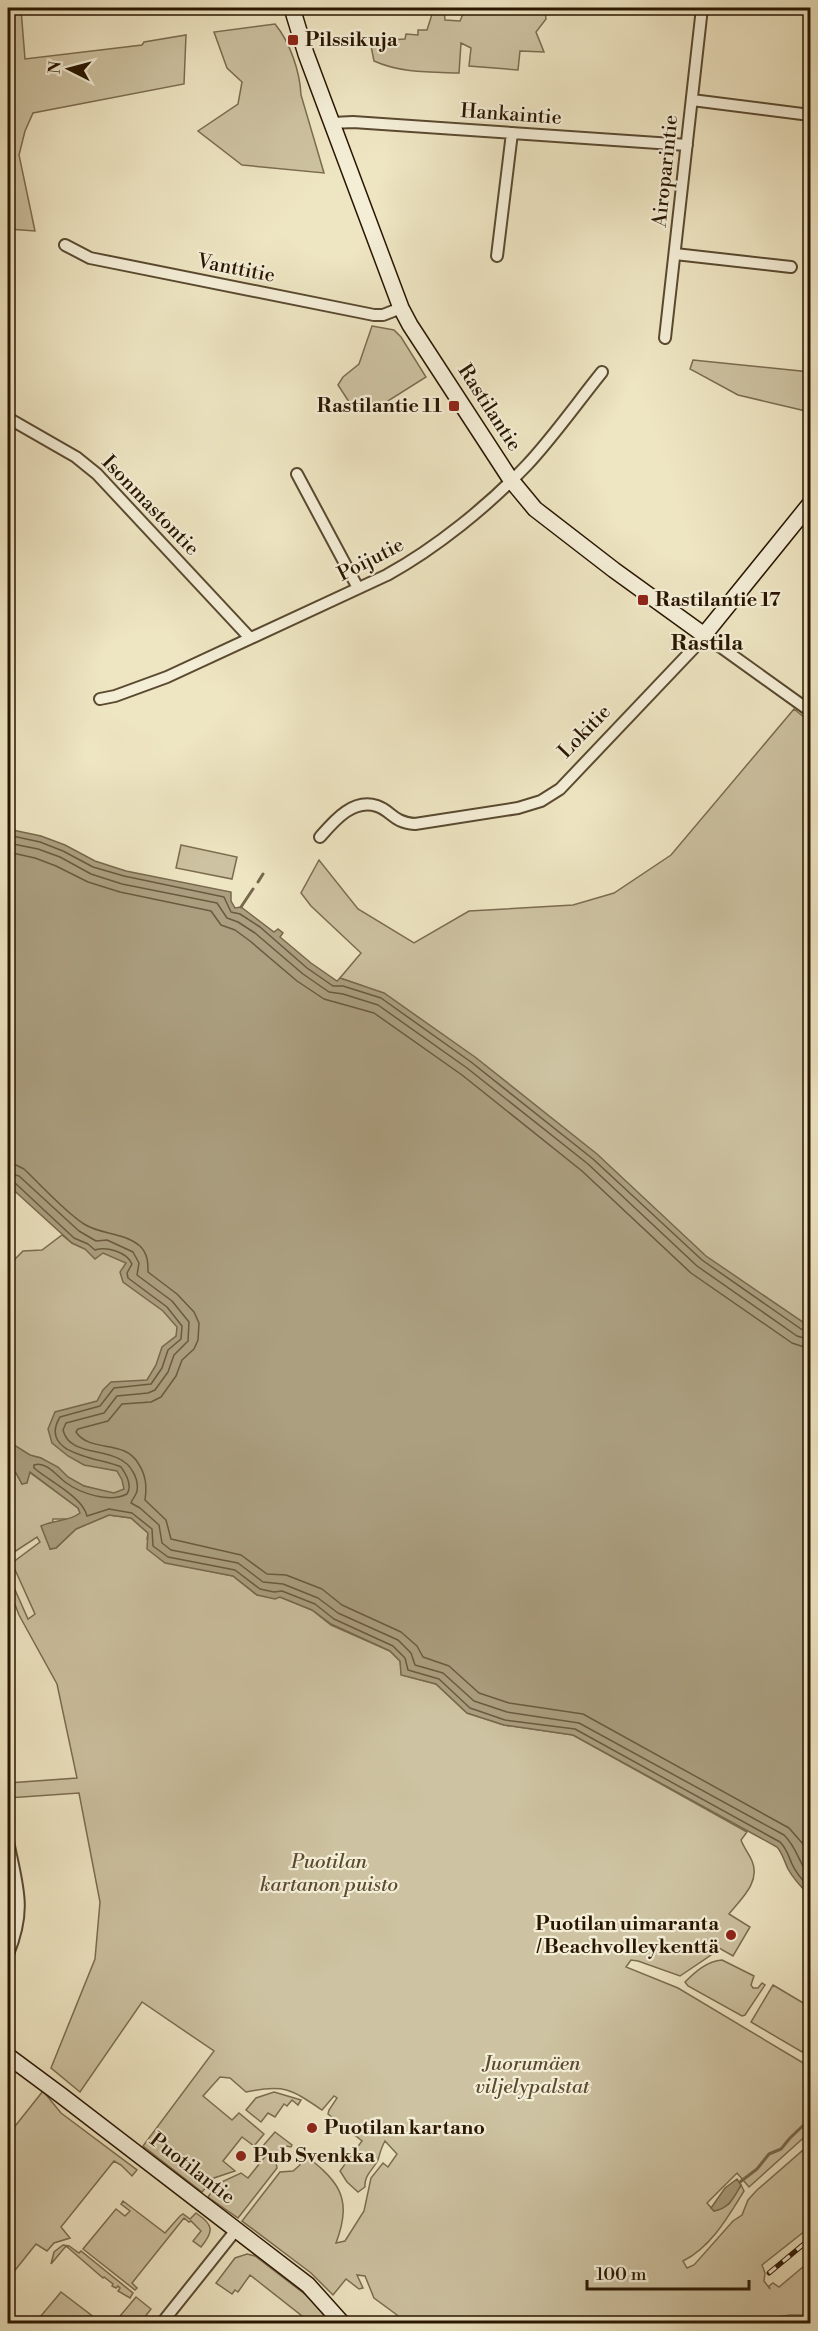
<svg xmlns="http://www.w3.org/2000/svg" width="818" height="2331" font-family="'Libre Bodoni',serif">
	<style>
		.green { fill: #cdc2a1; stroke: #7b6c50; stroke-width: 1.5 }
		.water { fill: #ab9f80; stroke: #77684d; stroke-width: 1.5 }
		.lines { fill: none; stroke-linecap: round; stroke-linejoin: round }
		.shore { stroke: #6a5a40; stroke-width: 1.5 }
		.stream { stroke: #77684d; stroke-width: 3 }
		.street-casing { stroke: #5a4a30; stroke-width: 14 }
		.secondary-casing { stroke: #291600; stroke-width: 18 }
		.street { stroke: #f4eed7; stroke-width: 10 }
		.secondary { stroke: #f4eed7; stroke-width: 15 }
		.rail-casing { stroke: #291600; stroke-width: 5 }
		.rail { stroke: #f4eed7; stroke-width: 3; stroke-dasharray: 9; stroke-linecap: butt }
		.poi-dot { fill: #8f2418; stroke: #f4eed7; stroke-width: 2 }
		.labels { text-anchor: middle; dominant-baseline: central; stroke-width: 4.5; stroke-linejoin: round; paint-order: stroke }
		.poi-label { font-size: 20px; font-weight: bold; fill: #291600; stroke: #f4eed7; text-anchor: start }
		.street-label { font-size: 20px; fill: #291600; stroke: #f4eed7 }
		.park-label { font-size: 20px; font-style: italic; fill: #5a4a30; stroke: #f4eed7 }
		.quarter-label { font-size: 22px; font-weight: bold; fill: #291600; stroke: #f4eed7 }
	</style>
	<rect width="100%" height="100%" fill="#eee5c2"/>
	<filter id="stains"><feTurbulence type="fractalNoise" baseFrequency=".00333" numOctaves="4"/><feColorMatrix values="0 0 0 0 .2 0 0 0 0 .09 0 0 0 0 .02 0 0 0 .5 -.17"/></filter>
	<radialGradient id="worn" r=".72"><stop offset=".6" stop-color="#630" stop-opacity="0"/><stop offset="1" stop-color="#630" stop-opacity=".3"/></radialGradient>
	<path class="green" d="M 8,8 L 21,9 L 25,59 L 142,45 L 144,42 L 186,35 L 184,84 L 33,113 L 25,131 L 19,155 L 35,231 L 8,229 Z
		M 434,8 L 444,8 L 445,20 L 460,21 L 463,14 L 482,14 L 483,8 L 545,8 L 546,19 L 536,32 L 544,52 L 520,51 L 518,70 L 469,66 L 471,48 L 461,43 L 459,73 C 431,72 400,73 374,61 L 371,46 L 387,48 L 389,40 L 405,39 L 406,34 L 418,35 L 418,30 L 427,30 Z
		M 275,24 C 290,42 300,72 301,95 L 324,173 L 242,165 L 198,131 L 238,104 L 242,82 L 227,68 L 214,32 Z
		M 372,326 L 394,330 L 401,337 L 426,377 L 369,413 L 353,408 L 338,385 L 343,377 L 359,364 Z
		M 693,360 L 810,372 L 810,412 L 738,395 L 690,369 Z
		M 794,709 L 810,722 L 810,1353 L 363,986 L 340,978 L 361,953 L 311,906 L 301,893 L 319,860 L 358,909 L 414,943 L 469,911 L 573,905 L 614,893 L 671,855 Z
		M 181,845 L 237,857 L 232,879 L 176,868 Z
		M 113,1234 L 200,1298 L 109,1445 L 154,1506 L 67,1481 L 41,1458 L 19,1453 L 8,1446 L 8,1261 L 11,1263 L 23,1251 L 42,1250 L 62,1235 L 72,1243 L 85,1249 Z
		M 8,1466 L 16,1473 L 22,1484 L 29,1472 L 78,1508 L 81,1513 L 71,1519 L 53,1519 L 50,1549 L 56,1548 L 76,1529 L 109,1515 L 131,1518 L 148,1533 L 147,1539 L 165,1562 L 233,1576 L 257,1595 L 280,1597 L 312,1610 L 331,1625 L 390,1651 L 400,1661 L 402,1675 L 436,1684 L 467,1713 L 504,1725 L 573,1735 L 747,1832 L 741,1840 C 744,1848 749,1854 752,1861 C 761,1882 741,1899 729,1914 L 750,1927 L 733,1956 L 712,1944 L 711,1955 L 680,1976 L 638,1961 L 631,1960 L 626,1967 L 678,1988 L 810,2067 L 810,2103 L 808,2101 L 805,2104 L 810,2111 L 810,2132 L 749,2187 L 737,2173 L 707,2203 L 714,2211 L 729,2204 L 741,2185 L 744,2191 C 728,2217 711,2247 683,2261 L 687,2268 L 694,2265 L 733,2221 L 742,2215 L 748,2200 L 757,2190 L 810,2144 L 810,2227 L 762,2265 L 765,2273 L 764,2281 L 770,2289 L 769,2286 L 773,2283 L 779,2287 L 810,2261 L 810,2315 L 790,2315 L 771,2318 L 767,2324 L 403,2323 L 397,2315 L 374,2298 L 365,2276 L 357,2275 L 363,2288 L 359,2289 L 346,2279 L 333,2295 L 311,2273 L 242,2221 L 280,2172 L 293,2171 L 300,2165 L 300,2151 C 337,2180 354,2195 336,2243 L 345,2241 L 364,2211 L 371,2178 L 383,2163 L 388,2167 L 397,2154 L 385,2141 C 381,2148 380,2153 378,2160 C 373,2170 364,2175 365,2187 L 358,2192 L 347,2182 L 340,2171 L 362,2141 L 328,2114 L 329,2110 L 337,2098 L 334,2096 L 322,2110 C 291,2089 284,2084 246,2092 L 230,2078 L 220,2077 L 203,2096 L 232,2120 L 239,2113 L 264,2134 L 254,2146 L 242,2137 L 223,2161 L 235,2171 L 214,2178 L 202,2192 L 143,2146 L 214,2051 L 142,2002 L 80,2092 L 51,2068 L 95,1959 L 100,1902 L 79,1793 L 8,1798 L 8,1783 L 77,1778 L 57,1684 L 19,1615 L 8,1586 L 8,1574 L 28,1619 L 35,1614 L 12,1563 L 40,1542 L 37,1537 L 8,1556 Z
		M 722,1960 L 754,1976 L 751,1985 L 753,1988 L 758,1988 L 762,1983 L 765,1985 L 745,2015 L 742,2016 L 688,1986 L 685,1982 C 695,1972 707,1961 722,1960 Z
		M 773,1985 L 810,2007 L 810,2040 L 808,2040 L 802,2052 L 751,2022 Z
		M 43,2091 L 61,2113 L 137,2170 L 132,2176 L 121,2165 L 114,2161 L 61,2227 L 70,2238 L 54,2243 L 47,2251 L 36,2244 L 8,2279 L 8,2135 Z
		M 274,2092 L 301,2100 L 298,2105 L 292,2100 L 287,2106 L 284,2104 L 275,2117 L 268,2113 L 261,2122 L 246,2110 L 256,2098 Z
		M 275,2132 L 292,2145 L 291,2147 L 286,2146 L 275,2157 L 277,2168 L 238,2218 L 208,2197 L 217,2184 L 241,2173 L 248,2178 L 268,2153 L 262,2147 Z
		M 123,2201 L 165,2233 L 180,2216 L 183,2214 L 190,2219 L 196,2213 C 214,2225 214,2231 201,2247 L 193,2241 L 201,2231 L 191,2221 L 189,2222 L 184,2218 L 132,2283 L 137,2288 L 135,2290 L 83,2249 L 116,2209 L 125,2216 L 130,2211 L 121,2204 Z
		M 63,2245 L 69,2246 L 79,2253 L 81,2251 L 133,2293 L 130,2298 L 118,2291 L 120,2288 L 118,2286 L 116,2288 L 112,2286 L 113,2284 L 104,2277 L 103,2278 L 66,2246 L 51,2264 L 54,2252 Z
		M 247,2254 L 255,2256 L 306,2295 L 333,2323 L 311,2323 L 250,2275 L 238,2292 L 235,2290 L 232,2294 L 216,2283 L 235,2258 Z
		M 61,2292 L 95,2318 L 91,2323 L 35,2323 Z
		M 136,2297 L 151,2309 L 140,2323 L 117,2323 L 115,2322 Z"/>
	<path class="water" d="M 8,829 L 41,836 L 65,845 L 95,861 L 126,871 L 231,892 L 231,901 L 235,908 L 241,907 L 274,932 L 278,929 L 283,933 L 280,937 L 311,963 L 337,981 L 340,978 L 384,993 L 475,1057 L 597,1154 L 706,1256 L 810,1327 L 810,1896 C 802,1888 794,1880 788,1869 C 784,1861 783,1854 777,1847 L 573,1735 L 504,1725 L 467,1713 L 436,1684 L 401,1675 L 400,1661 L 390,1651 L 331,1624 L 312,1610 L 280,1597 L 275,1599 L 257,1595 L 233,1576 L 165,1563 L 147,1549 L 148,1533 L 131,1518 L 109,1515 L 76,1529 L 56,1548 L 50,1549 L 41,1526 C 55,1519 69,1522 80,1513 L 78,1508 L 30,1472 L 27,1483 L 22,1484 L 16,1473 L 8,1466 L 8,1441 L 30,1455 L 41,1458 L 58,1467 L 68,1477 L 84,1486 L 114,1493 L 124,1489 L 122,1480 L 117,1471 L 84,1465 L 68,1456 L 52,1443 L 48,1429 L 55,1412 L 97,1401 L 103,1390 L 111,1382 L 147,1380 L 156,1365 L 162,1347 L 176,1336 L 177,1327 L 163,1311 L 123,1282 L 120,1272 L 126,1263 L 103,1253 L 95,1259 L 85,1249 L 72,1243 L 8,1185 Z
		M 737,2179 L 741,2185 C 734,2197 729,2209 714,2211 L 711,2208 L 725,2188 Z"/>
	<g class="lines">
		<path class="shore" d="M 8,835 L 40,842 L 63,851 L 93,867 L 124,876 L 224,897 L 231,912 L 240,914 L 260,927 L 307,968 L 333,986 L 343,986 L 381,998 L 471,1062 L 593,1159 L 702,1260 L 801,1329 L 810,1332
			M 8,843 L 38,849 L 60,857 L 91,874 L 122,884 L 217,903 L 227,918 L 238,922 L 255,933 L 303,974 L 329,992 L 343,994 L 378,1005 L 467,1068 L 588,1164 L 697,1266 L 797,1336 L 810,1340
			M 8,852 L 35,858 L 56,866 L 88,882 L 120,892 L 211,911 L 221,925 L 235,930 L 250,941 L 297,981 L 324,999 L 374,1013 L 462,1075 L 582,1171 L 691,1273 L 792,1343 L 810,1349
			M 8,1164 L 16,1165 L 24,1169 C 42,1186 64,1211 84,1224 C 101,1235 124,1232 140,1246 C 148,1254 148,1263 148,1272 L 177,1294 L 194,1312 L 199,1323 L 198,1340 L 194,1349 L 182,1360 L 176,1376 L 161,1397 L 151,1402 L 122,1404 L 108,1421 L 78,1429 L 76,1432 C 90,1453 124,1439 138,1463 C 146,1475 147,1486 145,1500 L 166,1520 L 171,1539 L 241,1555 L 267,1574 L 286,1575 L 322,1589 L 342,1605 L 401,1632 L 417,1646 L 423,1657 L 449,1666 L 479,1693 L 509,1703 L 583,1714 L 789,1828 L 803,1844 L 810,1862
			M 8,1173 L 19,1176 L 79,1231 L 96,1241 L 107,1240 L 133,1252 L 139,1263 L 137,1275 L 172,1301 L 189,1322 L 188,1341 L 174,1355 L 168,1372 L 155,1390 L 148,1393 L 117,1396 L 104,1413 L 66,1423 L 63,1430 C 70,1460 119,1444 133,1472 C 136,1477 138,1485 137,1491 C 136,1496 132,1499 131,1503 L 140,1508 L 159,1525 L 162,1543 L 171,1550 L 238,1563 L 263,1582 L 283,1584 L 318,1598 L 338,1613 L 398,1640 L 411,1653 L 415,1665 L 443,1673 L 474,1701 L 507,1712 L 579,1723 L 784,1835 C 797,1847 799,1864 810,1877
			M 8,1180 L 14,1182 L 74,1238 L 88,1244 L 95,1250 C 106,1246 127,1252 132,1264 L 127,1273 L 128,1278 L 167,1307 L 182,1326 L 181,1339 L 168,1350 L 162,1368 L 151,1384 L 114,1388 L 100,1406 L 60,1417 C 37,1455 102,1458 121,1467 C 126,1474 133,1485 127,1494 C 110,1503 81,1494 65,1482 C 56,1475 46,1461 34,1465 L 34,1468 C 49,1481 83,1497 87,1516 L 109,1509 L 132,1513 L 152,1529 L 153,1546 L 168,1557 L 235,1570 L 260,1589 L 274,1592 L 282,1591 L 315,1604 L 334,1619 L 393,1646 L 405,1658 L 408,1670 L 439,1679 L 470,1708 L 505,1720 L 575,1729 L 780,1842 C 787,1849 788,1855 792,1864 C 796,1873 803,1881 810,1888"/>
		<path class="stream" d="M 258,882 L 263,874
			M 241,907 L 253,889
			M 740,2182 L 757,2169 L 769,2154 L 781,2149 L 790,2138 L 810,2119"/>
		<g class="street-casing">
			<path id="street" d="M 692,100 L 810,115
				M 332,123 L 353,122 L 687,145
				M 65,245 L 90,258 L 374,315 L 383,315 L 401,308
				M 675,254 L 791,267
				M 497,256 L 512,133
				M 665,338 L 702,8
				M 8,418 L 76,457 L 97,474 L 250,638
				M 297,474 L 358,588
				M 100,699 L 115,696 L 167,677 L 387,575 C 436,548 488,506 527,465 C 554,436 577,403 602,372
				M 320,837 C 334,821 353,798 377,806 C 392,811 392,822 415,824 L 518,808 L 541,801 L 560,789 L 693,649 L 704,635 L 810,711
				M 8,1841 C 17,1887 27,1908 8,1954
				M 161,2324 L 236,2230"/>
		</g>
		<g class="secondary-casing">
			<path id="secondary" d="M 292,8 L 306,54 L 401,308 L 410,325 L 511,480 L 535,509 L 614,570 L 704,635 L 810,504
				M 8,2056 L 62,2096 L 308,2285 L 343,2324"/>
		</g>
		<use href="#street" class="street"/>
		<use href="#secondary" class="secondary"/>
		<g class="rail-casing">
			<path id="rail" d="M 769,2273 L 810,2239"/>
		</g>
		<use href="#rail" class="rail"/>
	</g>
	<g class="poi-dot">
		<rect x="287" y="34" width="12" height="12" rx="3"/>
		<rect x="448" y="400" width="12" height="12" rx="3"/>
		<rect x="637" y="594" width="12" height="12" rx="3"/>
		<circle cx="731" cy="1935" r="6"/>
		<circle cx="312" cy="2128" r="6"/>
		<circle cx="241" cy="2156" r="6"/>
	</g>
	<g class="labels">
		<g class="poi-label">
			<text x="305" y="40">Pilssikuja</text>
			<text x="442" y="406" text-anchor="end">Rastilantie 11</text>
			<text x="655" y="600">Rastilantie 17</text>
			<text x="719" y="1924" text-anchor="end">Puotilan uimaranta<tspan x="719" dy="23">/ Beachvolleykenttä</tspan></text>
			<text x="324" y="2128">Puotilan kartano</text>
			<text x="253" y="2156">Pub Svenkka</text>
		</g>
		<g class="street-label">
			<text transform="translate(511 115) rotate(4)">Hankaintie</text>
			<text transform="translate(666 171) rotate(-84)">Airoparintie</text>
			<text transform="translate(236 269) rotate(11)">Vanttitie</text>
			<text transform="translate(489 408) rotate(57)">Rastilantie</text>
			<text transform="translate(150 506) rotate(46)">Isonmastontie</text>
			<text transform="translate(371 560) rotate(-27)">Poijutie</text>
			<text transform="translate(585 732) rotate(-46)">Lokitie</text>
			<text transform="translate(192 2169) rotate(38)">Puotilantie</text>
		</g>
		<g class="park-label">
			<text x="329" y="1862">Puotilan<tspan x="329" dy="23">kartanon puisto</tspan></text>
			<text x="532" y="2064">Juorumäen<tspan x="532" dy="23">viljelypalstat</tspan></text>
		</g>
		<g class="quarter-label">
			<text x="707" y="643">Rastila</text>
		</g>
	</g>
	<rect width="818" height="2331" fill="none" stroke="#eee5c2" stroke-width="30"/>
	<rect x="9" y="9" width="800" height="2313" fill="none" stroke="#291600" stroke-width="3"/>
	<rect x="15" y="15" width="788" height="2301" fill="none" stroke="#291600" stroke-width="1.5"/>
	<g transform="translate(69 69) rotate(276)" stroke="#f4eed7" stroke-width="4.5" paint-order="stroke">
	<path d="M0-4.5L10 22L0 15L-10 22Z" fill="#291600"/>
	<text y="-9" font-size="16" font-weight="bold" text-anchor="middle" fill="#291600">N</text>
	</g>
	<path d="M587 2280v9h162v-9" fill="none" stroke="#291600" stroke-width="3"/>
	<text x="596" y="2280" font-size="18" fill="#291600" stroke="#f4eed7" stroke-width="4.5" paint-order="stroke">100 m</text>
	<rect width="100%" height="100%" filter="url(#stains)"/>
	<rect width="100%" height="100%" fill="url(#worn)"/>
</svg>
